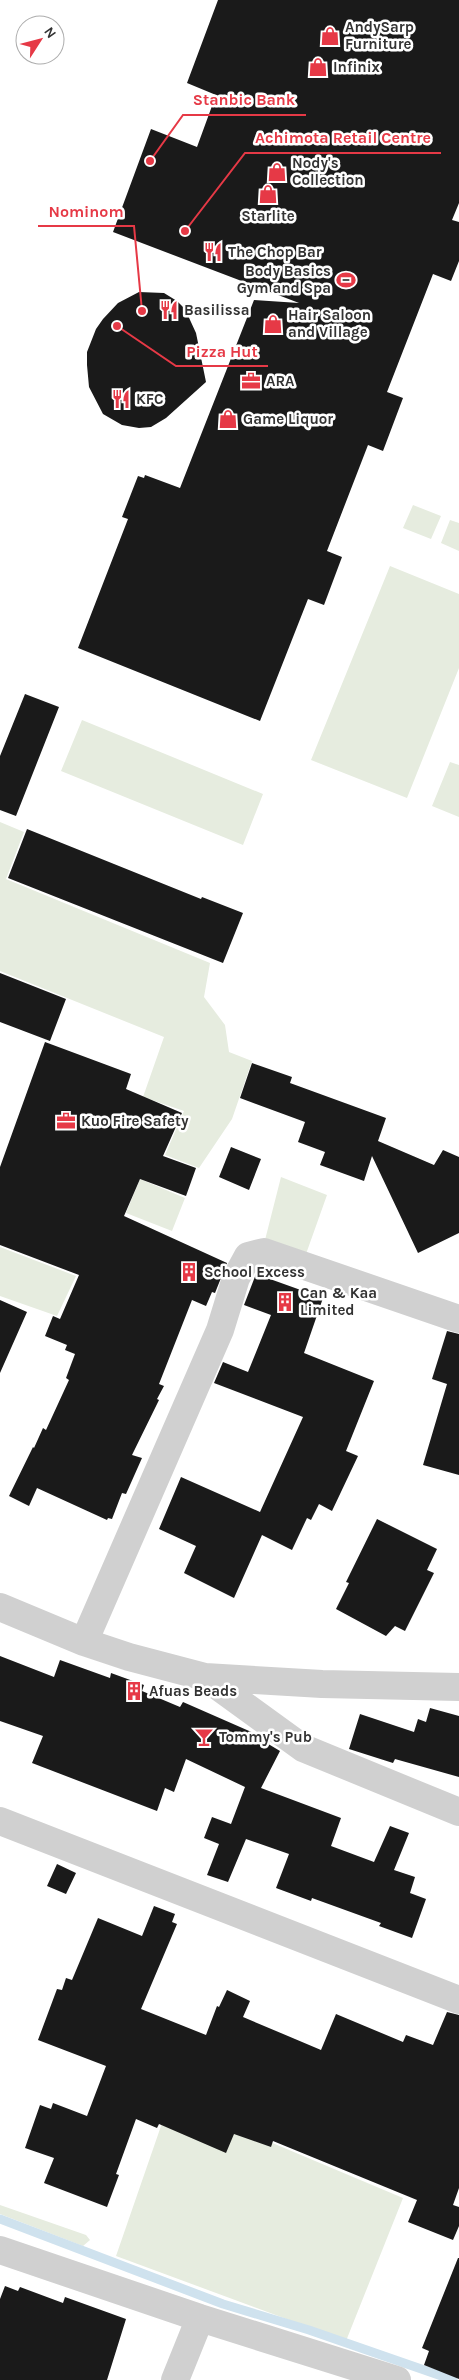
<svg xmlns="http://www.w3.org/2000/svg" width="459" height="2380" font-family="Karla,sans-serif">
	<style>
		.green { fill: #e6ecdf }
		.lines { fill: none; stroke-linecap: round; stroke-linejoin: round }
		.stream { stroke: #cfe2ee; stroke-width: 9 }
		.building { fill: #1a1a1a }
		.minor { stroke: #d0d0d0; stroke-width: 28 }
		.labels { text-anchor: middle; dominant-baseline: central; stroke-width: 5; stroke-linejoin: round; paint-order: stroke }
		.poi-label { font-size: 15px; font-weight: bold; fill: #333; stroke: #fff; text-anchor: start }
		.leader { fill: none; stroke: #e63946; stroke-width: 2 }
		.callout-dot { fill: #e63946; stroke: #fff; stroke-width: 2 }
		.callout-label { font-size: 16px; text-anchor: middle; font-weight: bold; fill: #e63946; stroke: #fff; stroke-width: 5; stroke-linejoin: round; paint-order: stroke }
	</style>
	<rect width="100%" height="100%" fill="#fff"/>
	<path class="green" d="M 413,505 L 441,516 L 431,539 L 403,528 Z
		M 450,520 L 459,523 L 459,551 L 441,543 Z
		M 390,566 L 459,594 L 459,668 L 407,798 L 311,760 Z
		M 82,720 L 263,794 L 243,845 L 61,771 Z
		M 450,762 L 459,765 L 459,817 L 432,806 Z
		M 0,822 L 24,832 L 6,879 L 210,963 L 204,997 L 225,1025 L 229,1052 L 252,1061 L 232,1119 L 199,1168 L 165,1155 L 184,1111 L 143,1097 L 164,1037 L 0,971 Z
		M 281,1177 L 327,1195 L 306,1254 L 265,1240 Z
		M 140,1179 L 185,1198 L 172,1231 L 126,1213 Z
		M 0,1247 L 76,1276 L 57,1316 L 0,1296 Z
		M 170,2100 L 403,2198 L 346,2341 L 116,2256 Z
		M 0,2205 L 86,2235 L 90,2240 L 83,2246 L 0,2214 Z"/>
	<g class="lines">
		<path class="stream" d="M 0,2219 L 223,2304 L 309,2330 L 453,2380"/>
	</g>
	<path class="building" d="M 218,0 L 459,0 L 459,203 L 452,220 L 459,222 L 459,261 L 451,281 L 433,274 L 387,392 L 403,398 L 383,451 L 368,445 L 327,551 L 342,557 L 324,605 L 308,599 L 260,721 L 78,648 L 128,519 L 122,517 L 138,476 L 144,478 L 145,475 L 180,488 L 254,300 L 299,303 L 113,232 L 151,129 L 197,147 L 216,95 L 187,83 Z
		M 139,292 L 164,293 L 177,301 L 185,309 L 196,333 L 206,382 L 166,418 L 151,427 L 139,428 L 122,425 L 103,414 L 89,387 L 87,365 L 87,352 L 96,329 L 103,319 L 118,303 Z
		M 25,694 L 59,707 L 16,816 L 0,810 L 0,756 Z
		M 27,829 L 201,899 L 202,897 L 243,913 L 223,963 L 8,878 Z
		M 0,973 L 66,999 L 50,1041 L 0,1022 Z
		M 45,1042 L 131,1074 L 126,1089 L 182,1113 L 163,1156 L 196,1168 L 186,1196 L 140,1179 L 124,1216 L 227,1263 L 215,1293 L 212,1292 L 206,1306 L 192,1300 L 159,1384 L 164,1386 L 157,1399 L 159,1400 L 132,1455 L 142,1458 L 126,1494 L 122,1493 L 112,1519 L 108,1518 L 107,1520 L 37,1488 L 29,1506 L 9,1496 L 33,1447 L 34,1448 L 43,1428 L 46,1430 L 69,1380 L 66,1378 L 75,1354 L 65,1350 L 67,1345 L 45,1336 L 53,1316 L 60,1319 L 79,1275 L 0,1245 L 0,1167 Z
		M 252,1063 L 292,1077 L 290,1083 L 386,1118 L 378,1141 L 434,1165 L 443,1150 L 459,1157 L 459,1233 L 418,1253 L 372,1156 L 364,1181 L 320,1165 L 325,1152 L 298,1142 L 305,1122 L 240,1098 Z
		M 231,1147 L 261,1159 L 249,1190 L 219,1177 Z
		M 256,1274 L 323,1298 L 304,1353 L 374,1381 L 346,1451 L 358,1456 L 332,1511 L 319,1504 L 311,1520 L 307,1518 L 292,1550 L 262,1535 L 234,1598 L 184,1573 L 196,1546 L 159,1529 L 181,1477 L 260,1512 L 303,1417 L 214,1383 L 223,1362 L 248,1372 L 271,1315 L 244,1305 Z
		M 0,1300 L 27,1312 L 0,1373 Z
		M 447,1331 L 459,1334 L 459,1475 L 423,1465 L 447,1384 L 432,1379 Z
		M 377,1519 L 437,1549 L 427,1570 L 434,1573 L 405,1631 L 395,1626 L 386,1636 L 336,1609 L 349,1583 L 346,1582 Z
		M 0,1656 L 54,1677 L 60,1660 L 110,1678 L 111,1673 L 144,1685 L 142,1691 L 180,1707 L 183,1702 L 256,1734 L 260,1739 L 280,1751 L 261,1788 L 341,1818 L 331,1846 L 374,1862 L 390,1826 L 409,1833 L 394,1870 L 415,1877 L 410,1893 L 426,1899 L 412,1938 L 379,1926 L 381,1923 L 312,1898 L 311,1901 L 276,1888 L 289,1854 L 246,1839 L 228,1882 L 207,1875 L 219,1844 L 204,1838 L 212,1817 L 231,1824 L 245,1787 L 186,1759 L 174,1792 L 165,1788 L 157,1811 L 32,1763 L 43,1736 L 0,1721 Z
		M 430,1708 L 459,1716 L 459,1777 L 395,1759 L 393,1763 L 349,1749 L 360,1714 L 414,1732 L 418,1719 L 426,1722 Z
		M 57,1864 L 76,1873 L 66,1894 L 47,1886 Z
		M 154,1906 L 175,1914 L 172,1922 L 177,1924 L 141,2009 L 206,2035 L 217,2006 L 219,2007 L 227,1990 L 250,2001 L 243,2017 L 321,2050 L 336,2014 L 403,2042 L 406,2035 L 433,2045 L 447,2012 L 459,2015 L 459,2188 L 453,2205 L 459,2207 L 459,2226 L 453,2240 L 408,2222 L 417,2200 L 273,2141 L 271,2147 L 234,2134 L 226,2153 L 159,2124 L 157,2128 L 136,2119 L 116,2174 L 119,2175 L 107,2207 L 44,2183 L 54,2158 L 25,2148 L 40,2105 L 51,2109 L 53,2103 L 87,2116 L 106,2066 L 38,2040 L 57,1989 L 62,1990 L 66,1978 L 72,1980 L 98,1918 L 142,1936 Z
		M 458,2258 L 459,2258 L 459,2379 L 424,2365 L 429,2351 L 422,2348 Z
		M 5,2286 L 18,2291 L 20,2287 L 63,2303 L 65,2297 L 126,2319 L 107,2380 L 0,2380 L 0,2299 Z"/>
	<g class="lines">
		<path class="minor" d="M 0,1607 L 84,1642 L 129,1657 L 205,1677 L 322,1684 L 459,1687
			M 84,1642 L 220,1330 L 236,1278 L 248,1256 L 264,1252 L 459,1319
			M 205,1677 L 303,1748 L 459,1812
			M 0,1821 L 459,2000
			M 0,2250 L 200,2318 L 397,2380
			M 175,2380 L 200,2318"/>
	</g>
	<defs>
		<g id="shop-bare" transform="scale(1.5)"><path d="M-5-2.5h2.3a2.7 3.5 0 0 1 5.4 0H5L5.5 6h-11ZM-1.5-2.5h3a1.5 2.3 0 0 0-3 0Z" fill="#e63946" stroke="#fff" stroke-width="2.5" paint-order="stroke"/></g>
		<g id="restaurant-bare" transform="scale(1.5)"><path d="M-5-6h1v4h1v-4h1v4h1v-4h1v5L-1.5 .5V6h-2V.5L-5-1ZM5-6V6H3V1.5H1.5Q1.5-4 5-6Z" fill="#e63946" stroke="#fff" stroke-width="2.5" paint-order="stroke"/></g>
		<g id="stadium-bare" transform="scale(1.5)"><path d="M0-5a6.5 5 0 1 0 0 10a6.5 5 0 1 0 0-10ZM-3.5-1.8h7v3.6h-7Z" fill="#e63946" stroke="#fff" stroke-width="2.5" paint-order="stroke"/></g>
		<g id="office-bare" transform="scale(1.5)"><path d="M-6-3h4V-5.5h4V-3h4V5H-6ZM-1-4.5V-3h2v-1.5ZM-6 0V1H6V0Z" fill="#e63946" stroke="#fff" stroke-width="2.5" paint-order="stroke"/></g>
		<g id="building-bare" transform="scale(1.5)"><path d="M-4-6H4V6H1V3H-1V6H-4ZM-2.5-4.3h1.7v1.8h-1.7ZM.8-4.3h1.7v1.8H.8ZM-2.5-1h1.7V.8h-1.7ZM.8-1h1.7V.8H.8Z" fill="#e63946" stroke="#fff" stroke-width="2.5" paint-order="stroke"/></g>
		<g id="bar-bare" transform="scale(1.5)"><path d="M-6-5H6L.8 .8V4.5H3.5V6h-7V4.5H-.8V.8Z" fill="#e63946" stroke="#fff" stroke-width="2.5" paint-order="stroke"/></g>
	</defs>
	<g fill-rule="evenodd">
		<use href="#shop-bare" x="330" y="36"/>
		<use href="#shop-bare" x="318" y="67"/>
		<use href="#shop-bare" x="277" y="172"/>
		<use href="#shop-bare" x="268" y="194"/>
		<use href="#restaurant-bare" x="213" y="252"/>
		<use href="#stadium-bare" x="346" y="280"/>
		<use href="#restaurant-bare" x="169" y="310"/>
		<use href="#shop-bare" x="273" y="324"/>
		<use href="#office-bare" x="251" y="381"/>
		<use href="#restaurant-bare" x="121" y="399"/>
		<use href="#shop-bare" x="228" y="419"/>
		<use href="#office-bare" x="66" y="1121"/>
		<use href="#building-bare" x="189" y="1272"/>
		<use href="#building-bare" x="285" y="1302"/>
		<use href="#building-bare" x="134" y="1691"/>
		<use href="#bar-bare" x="204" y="1737"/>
	</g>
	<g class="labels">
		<g class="poi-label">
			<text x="345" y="27">AndySarp<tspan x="345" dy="17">Furniture</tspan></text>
			<text x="333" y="67">Infinix</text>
			<text x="292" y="163">Nody's<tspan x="292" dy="17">Collection</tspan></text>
			<text x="268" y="216" text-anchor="middle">Starlite</text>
			<text x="228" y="252">The Chop Bar</text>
			<text x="331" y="271" text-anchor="end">Body Basics<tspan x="331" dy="17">Gym and Spa</tspan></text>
			<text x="184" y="310">Basilissa</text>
			<text x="288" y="315">Hair Saloon<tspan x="288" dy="17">and Village</tspan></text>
			<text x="266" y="381">ARA</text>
			<text x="136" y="399">KFC</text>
			<text x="243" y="419">Game Liquor</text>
			<text x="81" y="1121">Kuo Fire Safety</text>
			<text x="204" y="1272">School Excess</text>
			<text x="300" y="1293">Can &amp; Kaa<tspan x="300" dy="17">Limited</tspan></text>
			<text x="149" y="1691">Afuas Beads</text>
			<text x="219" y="1737">Tommy's Pub</text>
		</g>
	</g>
	<path class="leader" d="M150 161L183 115H306M185 231L245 153H441M142 311L134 226H38M117 326L176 366H268"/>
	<g class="callout-dot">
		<circle cx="150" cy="161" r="5"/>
		<circle cx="185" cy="231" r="5"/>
		<circle cx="142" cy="311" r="5"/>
		<circle cx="117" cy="326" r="5"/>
	</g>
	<g class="callout-label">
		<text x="244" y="105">Stanbic Bank</text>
		<text x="343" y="143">Achimota Retail Centre</text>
		<text x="86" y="217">Nominom</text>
		<text x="222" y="357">Pizza Hut</text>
	</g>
	<g transform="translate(40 40) rotate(54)"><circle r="24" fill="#ffffff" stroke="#adadad"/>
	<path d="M0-4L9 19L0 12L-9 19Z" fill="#e63946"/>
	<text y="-8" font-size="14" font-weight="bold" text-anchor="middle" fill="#333333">N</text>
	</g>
</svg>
